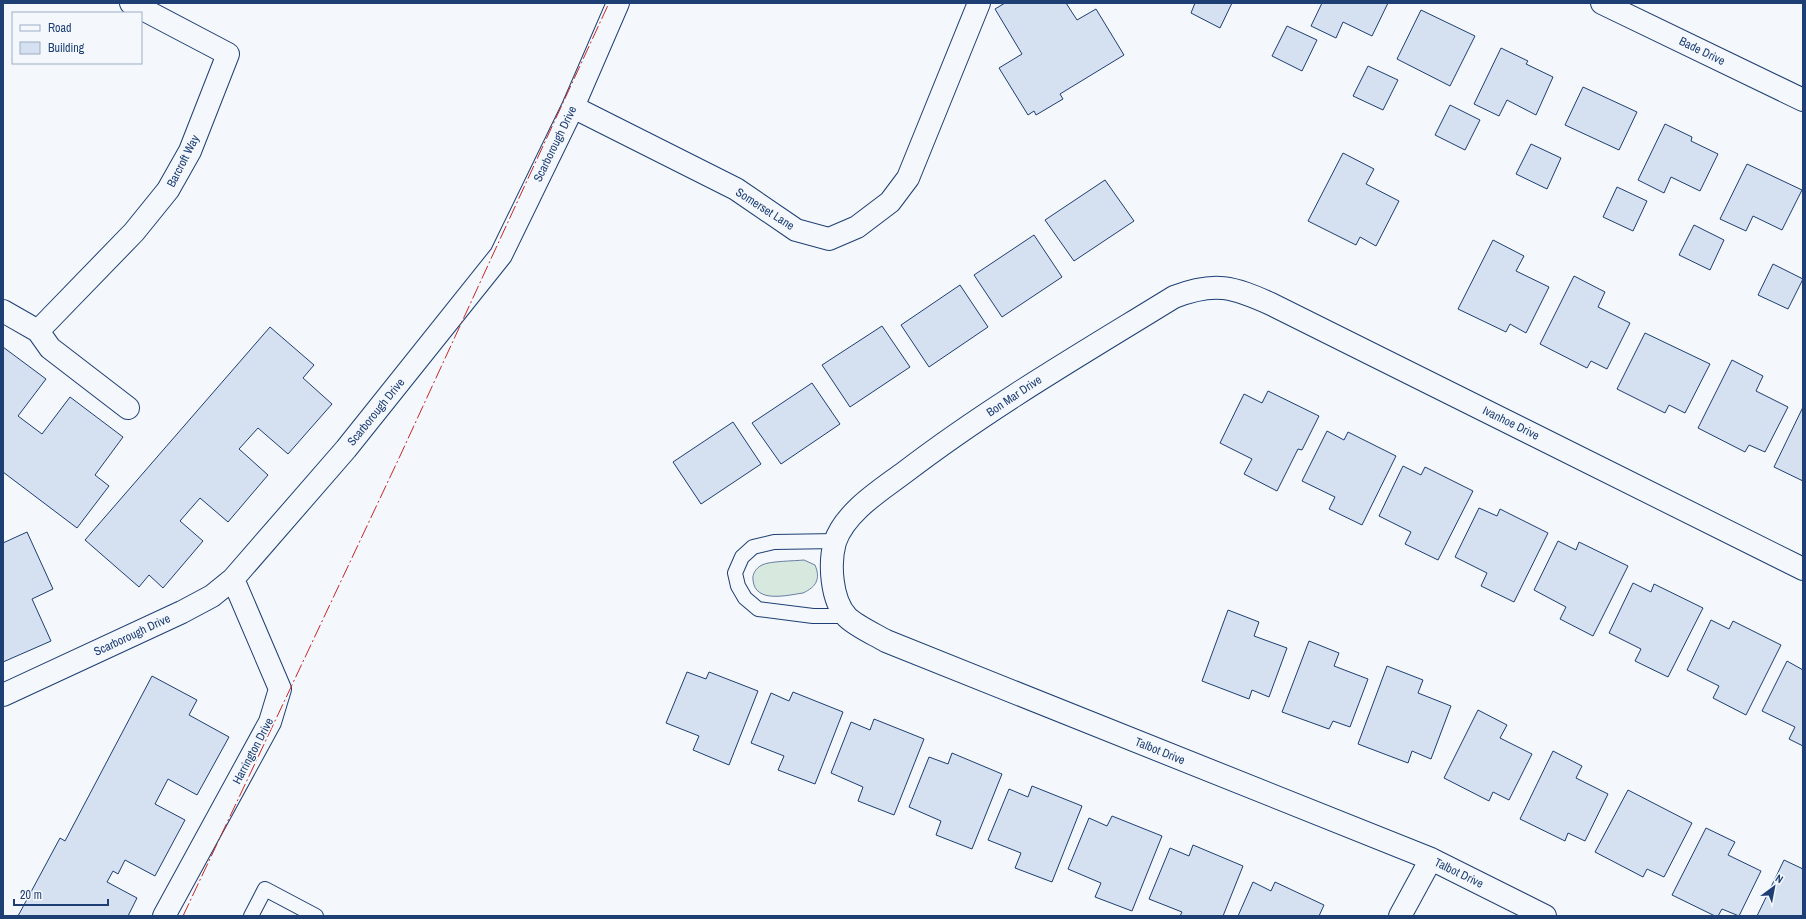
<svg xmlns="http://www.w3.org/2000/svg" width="1806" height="919" font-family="'Archivo Narrow',sans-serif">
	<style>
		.green { fill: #d7e8df; stroke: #687fa3 }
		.building { fill: #d5e0f0; stroke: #1d3f73 }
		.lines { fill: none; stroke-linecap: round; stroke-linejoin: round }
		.service-casing { stroke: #1d3f73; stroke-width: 16 }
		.minor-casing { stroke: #1d3f73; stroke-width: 24 }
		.service { stroke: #f4f7fb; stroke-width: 14 }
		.minor { stroke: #f4f7fb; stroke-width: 22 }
		.power { stroke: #c62828; stroke-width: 1; stroke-dasharray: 14 3 2 3; stroke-linecap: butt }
		.labels { text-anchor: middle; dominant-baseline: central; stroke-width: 3; stroke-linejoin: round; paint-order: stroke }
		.street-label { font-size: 12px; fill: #1d3f73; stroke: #f4f7fb }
	</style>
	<rect width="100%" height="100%" fill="#f4f7fb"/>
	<path class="green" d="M 804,560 L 815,565 C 821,579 816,587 803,593 C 788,595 755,604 753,580 C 752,574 756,568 762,565 C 769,561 795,561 804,560 Z"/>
	<path class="building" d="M 1005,3 L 1066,3 L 1077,20 L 1096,9 L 1124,55 L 1060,94 L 1063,99 L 1036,115 L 1034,111 L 1028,115 L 999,68 L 1022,54 L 995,9 Z
		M 1195,3 L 1232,3 L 1220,28 L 1191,13 Z
		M 1322,3 L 1388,3 L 1372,36 L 1343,22 L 1336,38 L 1311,26 Z
		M 1421,10 L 1475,36 L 1450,86 L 1397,59 Z
		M 1287,26 L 1317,40 L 1302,71 L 1272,56 Z
		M 1501,48 L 1528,61 L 1526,64 L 1553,77 L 1536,115 L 1507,100 L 1499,116 L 1474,104 Z
		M 1368,66 L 1398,80 L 1383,110 L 1353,96 Z
		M 1583,87 L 1637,112 L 1619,150 L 1565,125 Z
		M 1450,105 L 1480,120 L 1465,150 L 1435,135 Z
		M 1665,124 L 1692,137 L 1691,141 L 1718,154 L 1700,191 L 1671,177 L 1664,193 L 1638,180 Z
		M 1531,144 L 1561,158 L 1547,189 L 1516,174 Z
		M 1343,153 L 1374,169 L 1366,184 L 1399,201 L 1376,246 L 1360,237 L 1356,245 L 1308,221 Z
		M 1747,164 L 1802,190 L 1782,230 L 1753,216 L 1746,231 L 1720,219 Z
		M 1105,180 L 1134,221 L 1074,261 L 1045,220 Z
		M 1617,187 L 1647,201 L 1633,231 L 1603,217 Z
		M 1694,225 L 1724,240 L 1710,270 L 1679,255 Z
		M 1034,235 L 1062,277 L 1002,317 L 974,275 Z
		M 1493,240 L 1524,256 L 1516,271 L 1549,287 L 1526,333 L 1510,324 L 1506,332 L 1458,309 Z
		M 1773,264 L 1803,279 L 1788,309 L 1758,295 Z
		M 1574,276 L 1605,292 L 1598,307 L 1630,323 L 1607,369 L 1591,361 L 1587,368 L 1540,344 Z
		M 960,285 L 988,327 L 929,367 L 901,325 Z
		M 882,326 L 910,367 L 850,407 L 822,365 Z
		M 270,327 L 314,365 L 303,378 L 332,404 L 288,454 L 258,428 L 239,449 L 268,475 L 228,522 L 200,498 L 180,521 L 203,541 L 163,588 L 149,575 L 139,587 L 85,540 Z
		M 1645,333 L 1710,364 L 1685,413 L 1669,405 L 1665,413 L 1617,389 Z
		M 3,347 L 46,379 L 18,416 L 42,434 L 70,397 L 123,437 L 95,475 L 109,486 L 77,528 L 3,472 Z
		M 1732,360 L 1763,376 L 1756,391 L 1788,407 L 1765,452 L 1749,445 L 1745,452 L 1698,428 Z
		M 812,383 L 840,424 L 781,464 L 752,423 Z
		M 1268,391 L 1319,416 L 1302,450 L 1298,449 L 1277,491 L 1244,474 L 1252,459 L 1220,443 L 1244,394 L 1262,403 Z
		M 1803,407 L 1803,481 L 1774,467 Z
		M 733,422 L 761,464 L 701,504 L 673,462 Z
		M 1327,431 L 1344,440 L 1348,432 L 1396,456 L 1362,525 L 1329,509 L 1335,497 L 1302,481 Z
		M 1403,466 L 1421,475 L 1425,467 L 1473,491 L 1438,560 L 1405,544 L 1411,532 L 1379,516 Z
		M 1479,508 L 1497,516 L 1500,509 L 1548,533 L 1514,602 L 1481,586 L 1487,573 L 1455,557 Z
		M 27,532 L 53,589 L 32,599 L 51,641 L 3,662 L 3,543 Z
		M 1558,541 L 1576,550 L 1579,542 L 1628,566 L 1593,636 L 1560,619 L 1566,607 L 1534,590 Z
		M 1633,583 L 1651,592 L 1654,584 L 1703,608 L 1668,677 L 1635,661 L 1641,649 L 1609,633 Z
		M 1228,610 L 1259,622 L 1254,636 L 1287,648 L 1269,697 L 1252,690 L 1249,699 L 1202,681 Z
		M 1711,620 L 1729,629 L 1733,621 L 1781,645 L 1746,715 L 1713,698 L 1719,686 L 1687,670 Z
		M 1309,641 L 1339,653 L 1334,666 L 1368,679 L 1350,727 L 1333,721 L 1329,729 L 1282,712 Z
		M 1787,661 L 1803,670 L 1803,746 L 1789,739 L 1795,727 L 1762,711 Z
		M 1387,666 L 1423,680 L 1418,693 L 1451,706 L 1431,759 L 1412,751 L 1408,763 L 1358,744 Z
		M 687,672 L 706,679 L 709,672 L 758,691 L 729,765 L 693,750 L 699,736 L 666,723 Z
		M 152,676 L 197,700 L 189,715 L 229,737 L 197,795 L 168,779 L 155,804 L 185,820 L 155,876 L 125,860 L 118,874 L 113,871 L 107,882 L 137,898 L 128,916 L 18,916 L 60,838 L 65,841 Z
		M 793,692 L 843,712 L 815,784 L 778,770 L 784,756 L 751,743 L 771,693 L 789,701 Z
		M 1478,710 L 1507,725 L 1500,738 L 1532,754 L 1509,800 L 1493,792 L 1489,801 L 1444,778 Z
		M 874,719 L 924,739 L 894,815 L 858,801 L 863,787 L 831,773 L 851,722 L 870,730 Z
		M 1553,751 L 1582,766 L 1576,778 L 1608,794 L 1585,841 L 1568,833 L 1565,841 L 1520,819 Z
		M 952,753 L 1002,774 L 972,849 L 936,835 L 941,821 L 909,807 L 929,757 L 948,764 Z
		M 1032,786 L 1082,806 L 1052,882 L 1015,868 L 1021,853 L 988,840 L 1009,789 L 1028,797 Z
		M 1628,790 L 1692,823 L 1664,877 L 1647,869 L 1643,877 L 1595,852 Z
		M 1112,816 L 1162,836 L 1132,911 L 1095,897 L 1101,883 L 1068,869 L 1089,818 L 1107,826 Z
		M 1706,828 L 1735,842 L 1728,855 L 1761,871 L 1739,916 L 1722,909 L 1718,916 L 1715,916 L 1672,895 Z
		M 1193,845 L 1243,866 L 1223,916 L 1180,916 L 1182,912 L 1149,899 L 1170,848 L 1189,856 Z
		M 1784,860 L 1803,869 L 1803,916 L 1757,916 Z
		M 1253,882 L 1271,891 L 1275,882 L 1324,905 L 1319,916 L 1238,916 Z"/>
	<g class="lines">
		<g class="service-casing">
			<path id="service" d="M 836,541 L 774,542 L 753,547 L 742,557 L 735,573 L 738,586 L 745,598 L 758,609 L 813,616 L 847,616
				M 251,916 L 265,889 L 316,916"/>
		</g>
		<g class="minor-casing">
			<path id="minor" d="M 1602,3 L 1803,100
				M 573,107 L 736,189 L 796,230 L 829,239 L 857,227 L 890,202 L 908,178 L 979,3
				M 3,311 L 38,331 L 134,232 L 168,190 L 190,151 L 228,54 L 131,3
				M 38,331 L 50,348 L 128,408
				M 3,695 L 182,612 L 212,596 L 233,579 L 346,449 L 501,255 L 573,107 L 618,3
				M 164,916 L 270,722 L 280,689 L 233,579
				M 1400,916 L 1431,859
				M 1545,916 L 1431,859 L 886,641 C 874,634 856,626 847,617 C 831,600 829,563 835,542 C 845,512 881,490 905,472 C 990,407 1083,353 1174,297 C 1215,281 1233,287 1271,304 L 1803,569"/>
		</g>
		<use href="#service" class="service"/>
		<use href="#minor" class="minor"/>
		<path class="power" d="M 183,916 L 400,456 L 609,3"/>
	</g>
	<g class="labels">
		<g class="street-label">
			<text transform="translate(1702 51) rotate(26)">Bade Drive</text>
			<text transform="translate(555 144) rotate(-64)">Scarborough Drive</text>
			<text transform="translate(183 161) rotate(-63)">Barcroft Way</text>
			<text transform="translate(765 209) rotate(33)">Somerset Lane</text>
			<text transform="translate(1014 396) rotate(-34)">Bon Mar Drive</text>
			<text transform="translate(376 412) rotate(-51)">Scarborough Drive</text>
			<text transform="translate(1511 423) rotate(26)">Ivanhoe Drive</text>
			<text transform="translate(132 635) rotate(-25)">Scarborough Drive</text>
			<text transform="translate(253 751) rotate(-62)">Harrington Drive</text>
			<text transform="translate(1160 751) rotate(22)">Talbot Drive</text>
			<text transform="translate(1459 873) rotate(26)">Talbot Drive</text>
		</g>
	</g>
	<rect width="1806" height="919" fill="none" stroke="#1d3f73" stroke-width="8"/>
	<rect x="12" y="12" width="130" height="52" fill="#f4f7fb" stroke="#9eadc5"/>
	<rect x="20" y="25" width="20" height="6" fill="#f4f7fb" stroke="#9eadc5"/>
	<text x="48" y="32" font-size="12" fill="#1d3f73">Road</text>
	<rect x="20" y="42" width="20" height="12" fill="#d5e0f0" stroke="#9eadc5"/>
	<text x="48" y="52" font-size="12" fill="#1d3f73">Building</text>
	<g transform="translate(1774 887) rotate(32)" stroke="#f4f7fb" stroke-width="3" paint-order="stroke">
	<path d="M0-3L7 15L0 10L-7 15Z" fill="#1d3f73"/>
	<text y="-6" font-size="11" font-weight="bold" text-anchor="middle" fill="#1d3f73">N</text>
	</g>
	<path d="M14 899v6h94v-6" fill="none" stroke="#1d3f73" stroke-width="2"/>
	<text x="20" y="899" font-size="12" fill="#1d3f73" stroke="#f4f7fb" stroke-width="3" paint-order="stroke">20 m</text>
</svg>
